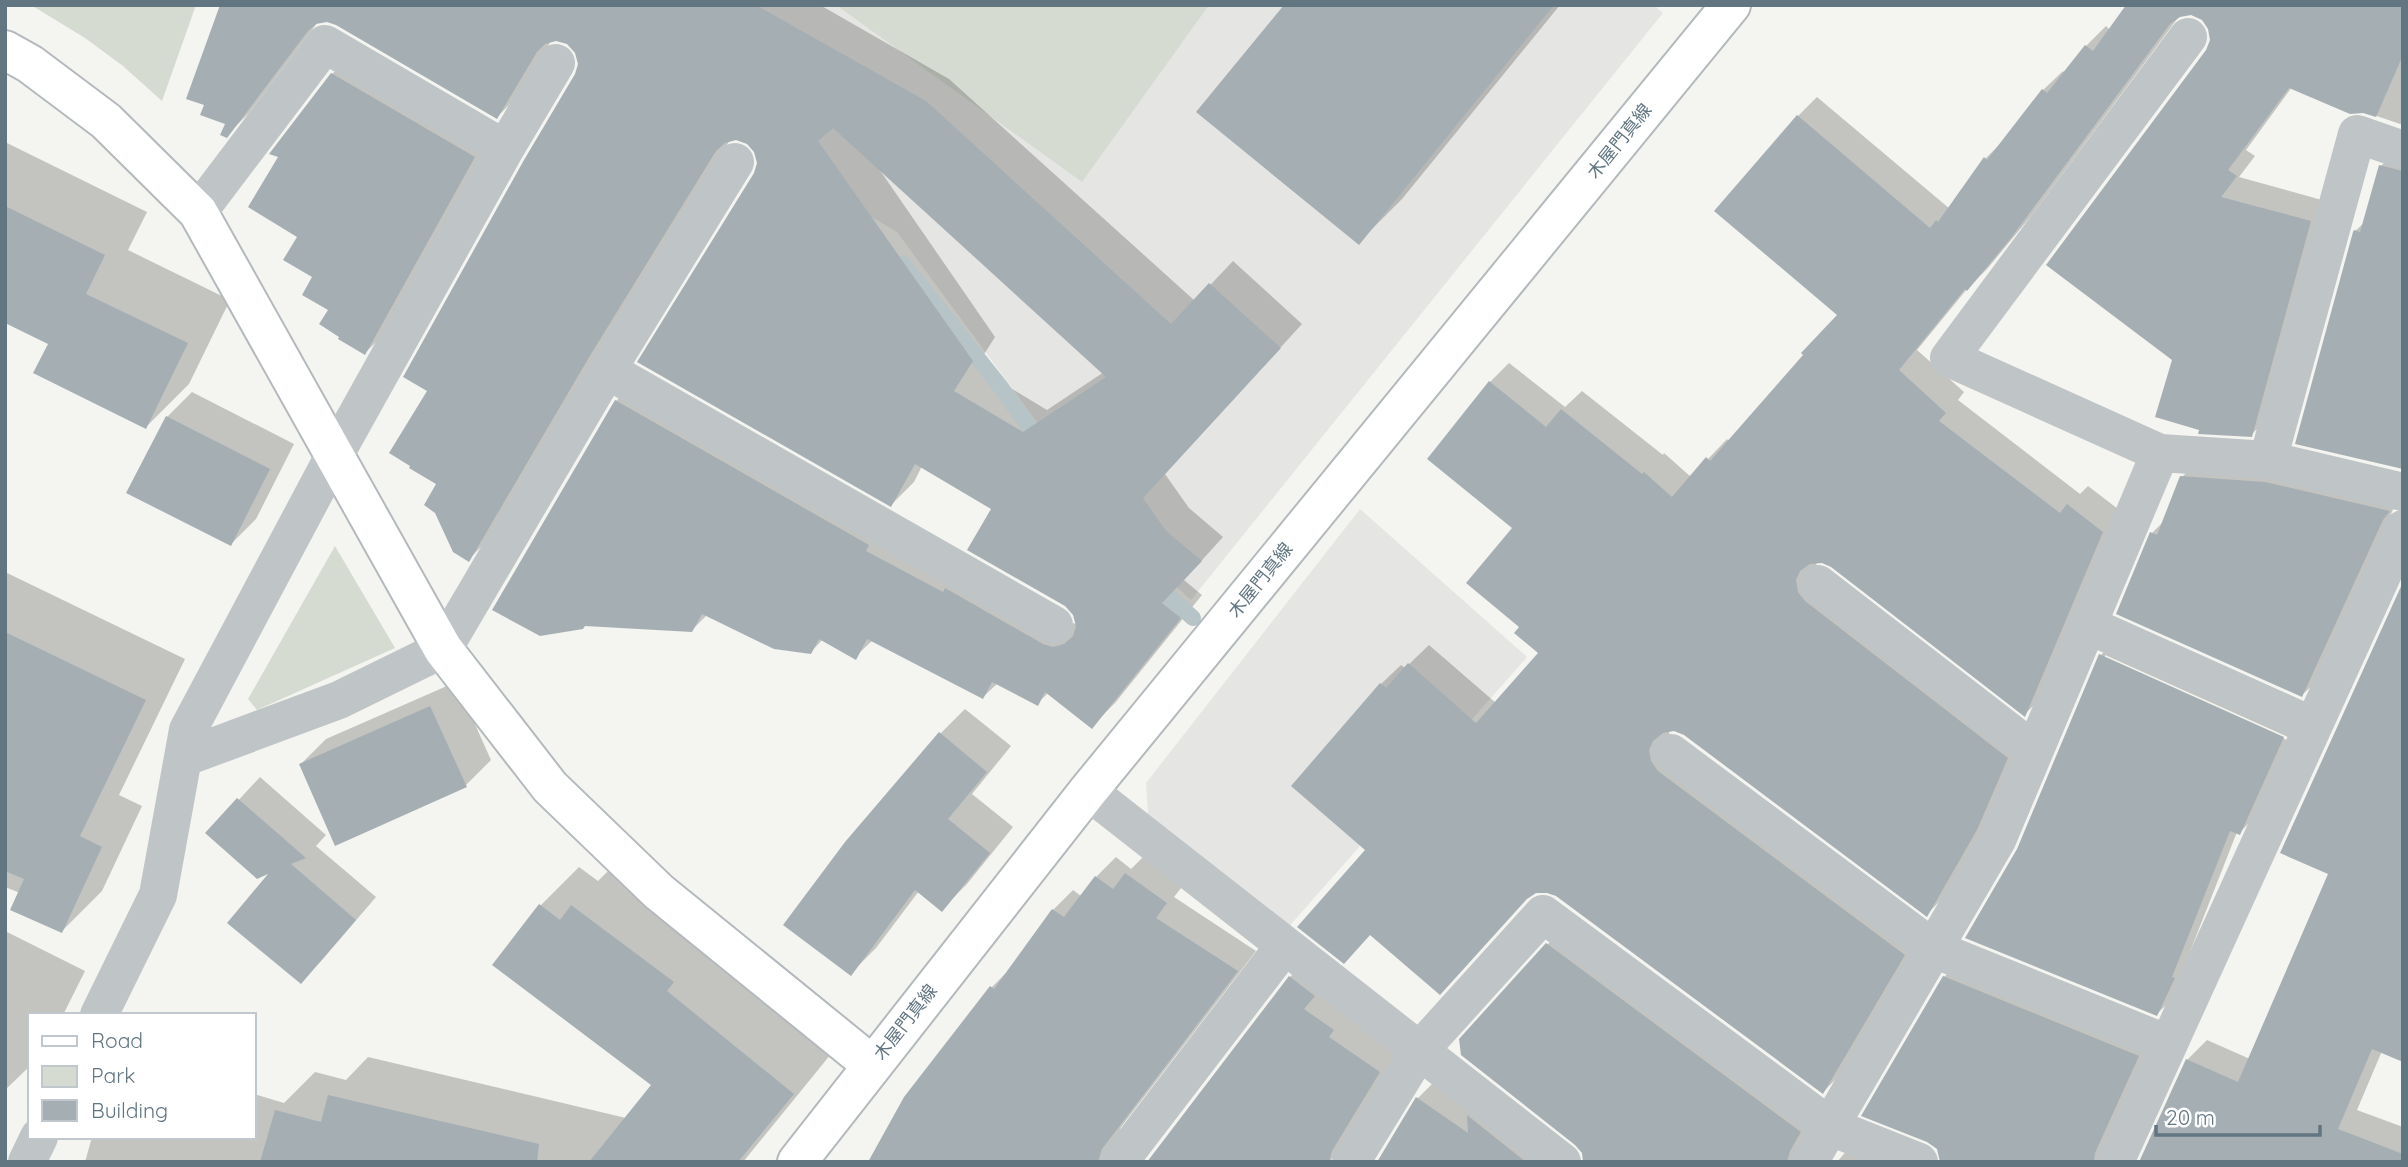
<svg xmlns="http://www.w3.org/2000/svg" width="2408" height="1167" font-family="Quicksand,'Noto Sans JP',sans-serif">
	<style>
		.built { fill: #e5e5e3 }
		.green { fill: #d5dbd1 }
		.shadow { fill: #0003; fill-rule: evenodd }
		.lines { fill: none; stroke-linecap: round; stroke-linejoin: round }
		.stream { stroke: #b6c4c7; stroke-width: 16 }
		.building { fill: #a5afb3; fill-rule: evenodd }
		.secondary-casing { stroke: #b3b9bd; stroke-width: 42 }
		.street { stroke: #bfc4c6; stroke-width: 38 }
		.secondary { stroke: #fff; stroke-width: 38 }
		.labels { text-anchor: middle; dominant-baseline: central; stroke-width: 7; stroke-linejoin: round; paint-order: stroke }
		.street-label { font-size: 18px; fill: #627682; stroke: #fff }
	</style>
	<rect width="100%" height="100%" fill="#f4f4f0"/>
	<path class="built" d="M 513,5 L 1654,5 L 1663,13 L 1191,600 L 1123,539 L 897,232 Z
		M 1360,509 L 1527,657 L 1285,931 L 1149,830 L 1146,783 Z"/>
	<path class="green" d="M 31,5 L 196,5 L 162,101 L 123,66 L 85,38 Z
		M 836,5 L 1209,5 L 1082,182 Z
		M 335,546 L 395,648 L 257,710 L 248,699 Z"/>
	<path class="shadow" d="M 223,5 L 820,5 L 949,79 L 1195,301 L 1233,261 L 1302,324 L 1165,474 L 1189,508 L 1223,537 L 1184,580 L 1202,595 L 1115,703 L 1092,726 L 1049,692 L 1038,703 L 998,683 L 983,697 L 873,640 L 855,657 L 823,639 L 811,652 L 707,615 L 691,631 L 616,401 L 639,378 L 1067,622 L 1077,624 L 1075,614 L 994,509 L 922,466 L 914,482 L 891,505 L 755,174 L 759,163 L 756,151 L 747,142 L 736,138 L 730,140 L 611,334 L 492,536 L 469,559 L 438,483 L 429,390 L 576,75 L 580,63 L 576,51 L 567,42 L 557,39 L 551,41 L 520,94 L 497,117 L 337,23 L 325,20 L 318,22 L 249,113 L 226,136 L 227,123 L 206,104 ZM 877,166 L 1104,372 L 1047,410 L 976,367 L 995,337 Z
		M 1286,5 L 1560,5 L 1402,199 L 1359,242 Z
		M 2128,5 L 2403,5 L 2403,125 L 2292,87 L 2246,150 L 2255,156 L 2239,177 L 2329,202 L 2271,415 L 2251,435 L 2174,360 L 2207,51 L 2211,40 L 2210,28 L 2203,19 L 2191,14 L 2180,15 L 2031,216 L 1987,269 L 1967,289 L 1917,350 L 1964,392 L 1958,400 L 2080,494 L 2088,486 L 2122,512 L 2044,695 L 2025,714 L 1832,565 L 1816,561 L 1817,572 L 2026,738 L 1997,809 L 1946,895 L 1927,914 L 1685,734 L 1674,730 L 1669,730 L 1670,741 L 1923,934 L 1843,1072 L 1823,1092 L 1557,895 L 1368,850 L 1381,684 L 1401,665 L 1405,668 L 1429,645 L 1496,703 L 1541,653 L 1521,627 L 1514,527 L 1490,382 L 1509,363 L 1565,407 L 1582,391 L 1663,455 L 1664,453 L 1691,477 L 1727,439 L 1729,442 L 1840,315 L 1798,116 L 1817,97 L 1950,209 L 1985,159 L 2005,139 L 2043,90 L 2063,71 L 2065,73 L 2086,46 L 2106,26 L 2110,30 Z
		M 345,61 L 487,144 L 378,340 L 365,353 L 330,310 L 314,277 L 299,236 L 332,74 Z
		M 5,142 L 147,212 L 128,250 L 230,300 L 189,384 L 146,427 L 50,343 L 5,321 Z
		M 2400,146 L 2403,147 L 2403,468 L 2355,231 L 2365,222 L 2381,166 Z
		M 192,392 L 294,444 L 256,519 L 231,544 L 167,417 Z
		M 2195,464 L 2395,505 L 2315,683 L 2302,695 L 2152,533 L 2164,521 L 2182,477 Z
		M 5,572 L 185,659 L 119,795 L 142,806 L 102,891 L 62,931 L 20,893 L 5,887 Z
		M 2403,586 L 2382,1051 L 2357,1110 L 2403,1127 L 2403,1162 L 2187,1060 L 2207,1040 L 2250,1059 L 2331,873 Z
		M 2114,641 L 2297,723 L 2290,738 L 2105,655 L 2105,658 L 2289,741 L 2253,819 L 2239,833 L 2237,832 L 2171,1000 L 2157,1014 L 2019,849 L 2101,655 Z
		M 456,682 L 491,760 L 466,785 L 301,764 L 326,739 Z
		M 965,709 L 1011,746 L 972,794 L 1013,827 L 967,884 L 942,909 L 919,891 L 876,948 L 851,973 L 940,734 Z
		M 260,777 L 326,835 L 316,846 L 376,897 L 322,960 L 301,982 L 274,870 L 208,833 Z
		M 1146,854 L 1185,883 L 1174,897 L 1256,951 L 1121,1127 L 1116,1139 L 1129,1162 L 870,1162 L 991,988 L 1011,968 L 1053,910 L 1073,890 L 1081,896 L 1096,877 L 1116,857 L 1131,869 Z
		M 579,867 L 598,881 L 611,868 L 831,1054 L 743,1162 L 85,1162 L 92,1137 L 254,1137 L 254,1094 L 284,1103 L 315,1072 L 346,1080 L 368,1057 L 626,1118 L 654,1084 L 540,906 Z
		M 1567,925 L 1820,1112 L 1819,1162 L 1585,1162 L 1547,945 Z
		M 5,931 L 85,971 L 63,1015 L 30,1015 L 30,1066 L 5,1090 Z
		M 1310,958 L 1399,1052 L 1330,1162 L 1149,1162 L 1290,977 Z
		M 1964,958 L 2158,1036 L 2125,1162 L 1942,1162 L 1944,977 Z
		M 1437,1079 L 1572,1162 L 1380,1162 L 1418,1098 Z
		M 1860,1135 L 1927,1162 L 1837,1162 Z"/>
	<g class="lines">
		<path class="stream" d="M 903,264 L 1000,386 L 1041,443
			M 1153,582 L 1193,618"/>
	</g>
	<path class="building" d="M 220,5 L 756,5 L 926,101 L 1171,324 L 1209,283 L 1281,348 L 1143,498 L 1166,531 L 1202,561 L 1162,603 L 1181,618 L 1092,729 L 1045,692 L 1038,706 L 992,682 L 983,699 L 867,639 L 856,660 L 819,639 L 811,654 L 774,649 L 702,614 L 692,632 L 585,626 L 583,629 L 540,636 L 492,610 L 615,400 L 869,545 L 866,551 L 943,592 L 945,588 L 1043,644 L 1053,647 L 1064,644 L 1073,636 L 1076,626 L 1073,615 L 1065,606 L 967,550 L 991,509 L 915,464 L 891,507 L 637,362 L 754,173 L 757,163 L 754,152 L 747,144 L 736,140 L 725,143 L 716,151 L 588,359 L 469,562 L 453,552 L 435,513 L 424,505 L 436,484 L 409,468 L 410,466 L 389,453 L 427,391 L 403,377 L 524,160 L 575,74 L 578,64 L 575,53 L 567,44 L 556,41 L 545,44 L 537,52 L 497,119 L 336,25 L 327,22 L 316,24 L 308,31 L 227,138 L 220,135 L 225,124 L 200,115 L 204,105 L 186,99 ZM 833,128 L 1106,377 L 1023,432 L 954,391 L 973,361 L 818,141 Z
		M 1284,5 L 1554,5 L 1359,245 L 1196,112 Z
		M 2126,5 L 2403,5 L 2403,55 L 2376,117 L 2363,113 L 2350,114 L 2289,88 L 2228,170 L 2237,176 L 2221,197 L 2311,221 L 2252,437 L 2198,434 L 2199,430 L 2155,417 L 2172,360 L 2046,265 L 2206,50 L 2210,40 L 2208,29 L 2202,20 L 2191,15 L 2180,17 L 2170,24 L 2011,238 L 1967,291 L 1965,289 L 1899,370 L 1946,413 L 1939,421 L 2060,513 L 2067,504 L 2103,532 L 2025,717 L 1831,567 L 1822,563 L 1810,564 L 1800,571 L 1796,580 L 1798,592 L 1805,601 L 2008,758 L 1977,830 L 1927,917 L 1684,735 L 1674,731 L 1663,733 L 1653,741 L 1649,750 L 1651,761 L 1658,771 L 1905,955 L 1823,1094 L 1556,896 L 1547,893 L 1536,893 L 1527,899 L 1440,995 L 1370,935 L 1344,964 L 1297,927 L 1365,850 L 1291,786 L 1380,683 L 1386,688 L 1408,663 L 1476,723 L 1538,653 L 1514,633 L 1519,627 L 1466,583 L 1512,528 L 1427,459 L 1489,381 L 1546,427 L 1561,409 L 1642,474 L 1644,472 L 1672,497 L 1706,457 L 1710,461 L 1803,355 L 1801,353 L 1837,315 L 1714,211 L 1797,115 L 1930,228 L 1936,220 L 1938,222 L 1984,157 L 1987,160 L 2042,89 L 2047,93 L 2085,45 L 2093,51 Z
		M 331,73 L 475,157 L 365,355 L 338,339 L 339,337 L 319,324 L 328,310 L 302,295 L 312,277 L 283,260 L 297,237 L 248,207 L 278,157 L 269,154 Z
		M 2379,165 L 2403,171 L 2403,469 L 2295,444 L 2353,232 L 2354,230 L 2360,232 Z
		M 5,206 L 105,255 L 86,294 L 188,343 L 146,429 L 33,373 L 48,344 L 5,323 Z
		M 166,416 L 270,469 L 231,546 L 126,493 Z
		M 2180,476 L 2265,482 L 2390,511 L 2383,520 L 2302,697 L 2116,614 L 2150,532 L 2157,535 Z
		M 2403,582 L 2403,1062 L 2372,1049 L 2338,1129 L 2403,1154 L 2403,1162 L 2139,1162 L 2186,1059 L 2238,1082 L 2328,874 L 2280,853 Z
		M 5,632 L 146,700 L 80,836 L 102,847 L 62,933 L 10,910 L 24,879 L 5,871 Z
		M 2099,654 L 2284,737 L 2240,835 L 2230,831 L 2172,977 L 2175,978 L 2157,1016 L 1965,938 L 2017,849 Z
		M 430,706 L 467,787 L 335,846 L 299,764 Z
		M 939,732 L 987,772 L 948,819 L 990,853 L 942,912 L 915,890 L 851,976 L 783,925 L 845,842 Z
		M 237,798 L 306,858 L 291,864 L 356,920 L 301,984 L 227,923 L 268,874 L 257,879 L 205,833 Z
		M 1125,873 L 1167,903 L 1156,918 L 1238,971 L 1102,1149 L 1098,1162 L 868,1162 L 904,1097 L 990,986 L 994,989 L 1052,909 L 1064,917 L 1095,876 L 1113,889 Z
		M 539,904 L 560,920 L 571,905 L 674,982 L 667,991 L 794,1094 L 738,1162 L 589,1162 L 651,1085 L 492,965 Z
		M 1546,943 L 1801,1132 L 1790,1151 L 1787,1162 L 1583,1162 L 1582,1153 L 1575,1145 L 1461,1055 L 1459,1039 Z
		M 1289,976 L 1315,996 L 1304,1009 L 1334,1030 L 1329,1037 L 1380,1072 L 1332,1151 L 1329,1162 L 1147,1162 Z
		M 1943,976 L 2139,1056 L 2095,1153 L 2094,1162 L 1940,1162 L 1937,1149 L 1927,1142 L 1861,1116 Z
		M 328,1095 L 539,1144 L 537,1162 L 260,1162 L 275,1110 L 321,1122 Z
		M 1416,1097 L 1468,1133 L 1467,1115 L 1526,1162 L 1377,1162 Z"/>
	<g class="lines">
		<g class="secondary-casing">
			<path id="secondary" d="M 5,50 L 30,64 L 106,121 L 198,212 L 443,649 L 550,787 L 659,892 L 872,1065
				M 797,1162 L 1088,791 L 1731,5"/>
		</g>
		<path class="street" d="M 2188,37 L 1949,358 L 2160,453 L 2268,460 L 2403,492
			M 198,212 L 325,44 L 505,149
			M 607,370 L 1054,625
			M 2268,460 L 2357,134 L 2403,150
			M 1818,584 L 2034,751
			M 2088,625 L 2313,726
			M 1671,753 L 1934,949 L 2168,1044
			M 183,758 L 339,700 L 443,649 L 607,370 L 735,162
			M 1088,791 L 1562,1162
			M 99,1015 L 158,895 L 188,730 L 334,456 L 505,149 L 556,63
			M 27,1162 L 39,1137
			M 1119,1162 L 1285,945
			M 1351,1162 L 1419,1051 L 1543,914 L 1831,1127 L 1919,1162
			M 1809,1162 L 1997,840 L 2160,453
			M 2115,1162 L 2403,529"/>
		<use href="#secondary" class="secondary"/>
	</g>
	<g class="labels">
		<g class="street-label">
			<text transform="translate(1619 141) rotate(-51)">木屋門真線</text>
			<text transform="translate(1260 580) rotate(-51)">木屋門真線</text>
			<text transform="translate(905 1022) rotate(-52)">木屋門真線</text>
		</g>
	</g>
	<rect width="2408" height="1167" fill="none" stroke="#627682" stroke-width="14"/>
	<rect x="28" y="1013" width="228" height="126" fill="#ffffff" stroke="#c0c8cd" stroke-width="2"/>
	<rect x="42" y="1036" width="35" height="10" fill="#ffffff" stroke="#c0c8cd" stroke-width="2"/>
	<text x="91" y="1048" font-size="21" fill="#627682">Road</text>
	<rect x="42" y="1066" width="35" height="21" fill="#d5dbd1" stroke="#c0c8cd" stroke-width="2"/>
	<text x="91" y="1083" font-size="21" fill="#627682">Park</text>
	<rect x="42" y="1100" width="35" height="21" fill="#a5afb3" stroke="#c0c8cd" stroke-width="2"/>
	<text x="91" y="1118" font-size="21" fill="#627682">Building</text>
	<path d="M2156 1125v10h164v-10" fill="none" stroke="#627682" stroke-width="3.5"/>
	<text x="2166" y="1125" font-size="21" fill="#627682" stroke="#ffffff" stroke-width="5" paint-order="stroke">20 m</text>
</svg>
